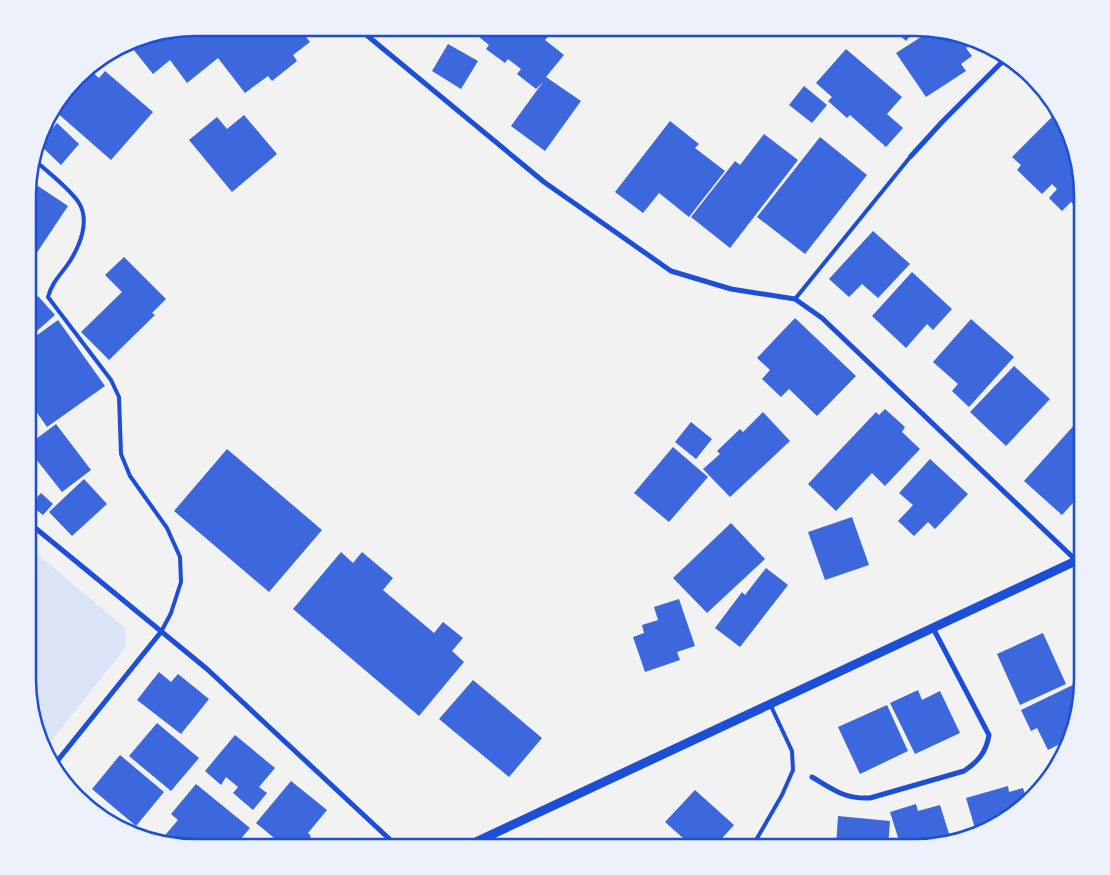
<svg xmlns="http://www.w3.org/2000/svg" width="1110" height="875" font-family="Jost,sans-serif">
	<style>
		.green { fill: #dbe4f7 }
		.building { fill: #3d67dc }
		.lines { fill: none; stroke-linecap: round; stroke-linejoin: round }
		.service { stroke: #1d4ed8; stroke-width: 4 }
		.minor { stroke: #1d4ed8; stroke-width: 5 }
		.tertiary { stroke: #1d4ed8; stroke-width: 9 }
		.rim { fill: none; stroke: #1d4ed8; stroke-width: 2.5 }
	</style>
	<rect width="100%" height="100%" fill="#f2f2f2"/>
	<path class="green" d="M 28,546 L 125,628 L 126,647 L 44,750 L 28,690 Z"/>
	<path class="building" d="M 197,28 L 299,28 L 310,42 L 293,55 L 297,61 L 272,81 L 268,76 L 245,93 L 218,58 L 187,83 L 170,60 L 153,74 L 129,44 L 142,37 Z
		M 468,28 L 556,28 L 545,40 L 564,55 L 546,77 L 581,101 L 545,151 L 511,126 L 543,82 L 536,89 L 517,74 L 521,69 L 508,59 L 505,63 L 486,49 L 489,45 Z
		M 891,28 L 917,28 L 906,41 Z
		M 932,30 L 977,40 L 966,48 L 972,56 L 961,64 L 966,71 L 926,97 L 896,53 Z
		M 448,44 L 478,61 L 461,89 L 432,71 Z
		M 846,49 L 902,97 L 887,114 L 903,128 L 886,147 L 850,115 L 847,118 L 828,101 L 832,97 L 816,83 Z
		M 91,71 L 99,78 L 105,71 L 153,112 L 111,160 L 55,111 Z
		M 804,86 L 827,105 L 812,123 L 789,105 Z
		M 1056,113 L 1070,132 L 1082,196 L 1082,213 L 1071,202 L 1062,211 L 1049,198 L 1057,189 L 1052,184 L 1042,194 L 1017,170 L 1021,165 L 1012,157 Z
		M 244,115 L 277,154 L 232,192 L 189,140 L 217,117 L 227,129 Z
		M 670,121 L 699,144 L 695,148 L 725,171 L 689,217 L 659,193 L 643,213 L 615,192 Z
		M 57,123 L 79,144 L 61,165 L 39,144 Z
		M 764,134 L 798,160 L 730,248 L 691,217 L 735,161 L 740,165 Z
		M 820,137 L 867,175 L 805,254 L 757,217 Z
		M 29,180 L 68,206 L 34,257 L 29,254 Z
		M 873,231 L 910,264 L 878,298 L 862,284 L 849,297 L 829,279 Z
		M 124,257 L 166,299 L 152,313 L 155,315 L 109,360 L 81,332 L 122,292 L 105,275 Z
		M 912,272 L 952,309 L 933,330 L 927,324 L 906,348 L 872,316 Z
		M 38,296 L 55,315 L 29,338 L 29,305 Z
		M 795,318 L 856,376 L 817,416 L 789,389 L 781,397 L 762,379 L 770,370 L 757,358 Z
		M 971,319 L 1014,357 L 969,407 L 952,391 L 958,384 L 933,362 Z
		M 58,320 L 105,386 L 47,427 L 29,401 L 29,341 Z
		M 1014,366 L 1050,399 L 1006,446 L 970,412 Z
		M 885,409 L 905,427 L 902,432 L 920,449 L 885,486 L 872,473 L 836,511 L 808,484 L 876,412 L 879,415 Z
		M 763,412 L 790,441 L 730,497 L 703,469 L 720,454 L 717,451 L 740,429 L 743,432 Z
		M 691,422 L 712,439 L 696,459 L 675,442 Z
		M 1076,423 L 1082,429 L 1082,493 L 1062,515 L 1024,481 Z
		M 56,424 L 91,470 L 62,492 L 28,449 L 28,445 Z
		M 673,447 L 708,477 L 669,522 L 634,493 Z
		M 227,449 L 322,530 L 269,592 L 174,511 Z
		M 930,459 L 968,494 L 935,529 L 928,522 L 914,536 L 898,521 L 913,505 L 899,493 Z
		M 84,479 L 107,504 L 72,536 L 49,512 Z
		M 41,493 L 53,504 L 43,515 L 30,505 Z
		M 852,517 L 869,565 L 825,580 L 808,532 Z
		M 731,523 L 765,559 L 707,613 L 673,578 Z
		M 341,552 L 353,563 L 362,552 L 393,578 L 383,590 L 434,633 L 443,622 L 463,638 L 452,651 L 464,662 L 419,716 L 293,609 Z
		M 766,568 L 788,585 L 740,647 L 715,628 L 742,592 L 745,595 Z
		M 679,599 L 695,646 L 677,652 L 680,660 L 645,672 L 633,637 L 644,633 L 642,625 L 658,620 L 654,607 Z
		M 1043,633 L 1066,684 L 1020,705 L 997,654 Z
		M 159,672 L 171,682 L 178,674 L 209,699 L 181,734 L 137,700 Z
		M 473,680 L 542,738 L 509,777 L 439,719 Z
		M 1081,681 L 1082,690 L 1070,739 L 1048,750 L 1037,728 L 1031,731 L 1021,710 Z
		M 918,690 L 922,700 L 940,691 L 960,733 L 915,754 L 890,703 Z
		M 887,705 L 908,751 L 860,774 L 838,727 Z
		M 157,723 L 199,758 L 171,791 L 129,756 Z
		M 235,735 L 275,768 L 259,787 L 267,793 L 253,810 L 233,793 L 238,787 L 226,777 L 221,785 L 205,771 Z
		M 1068,745 L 1059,760 L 1055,751 Z
		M 120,755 L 164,792 L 136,826 L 92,789 Z
		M 291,781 L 327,810 L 308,833 L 311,836 L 302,847 L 285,847 L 256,823 Z
		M 196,784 L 250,828 L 234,847 L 186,847 L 160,841 L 178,820 L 171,814 Z
		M 1008,786 L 1009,792 L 1023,788 L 1027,800 L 977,835 L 966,798 Z
		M 695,790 L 734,825 L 715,846 L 705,838 L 697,847 L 693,847 L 665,822 Z
		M 93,801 L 137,836 L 132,835 L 88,807 Z
		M 916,804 L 918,811 L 940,805 L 951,840 L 913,847 L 901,847 L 890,812 Z
		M 838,816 L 890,821 L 888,847 L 836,847 Z"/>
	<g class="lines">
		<path class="service" d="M 34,160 C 46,170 71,190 79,203 C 90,221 80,245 70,261 C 61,275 53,280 48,297 L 111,380 L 119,397 L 121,454 L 130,476 L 167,528 L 180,557 L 181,582 L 171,613 L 161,632
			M 795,299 L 911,156
			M 752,847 L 782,795 L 793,770 L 792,751 L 770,704"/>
		<path class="minor" d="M 358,28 L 544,182 L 671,271 L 731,289 L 795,299 L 822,318 L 1082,566
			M 911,156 L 943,121 L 1006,58
			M 28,522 L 207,669 L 398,847
			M 54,765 L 161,632
			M 812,777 C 834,790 844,799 870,798 L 964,771 C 979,761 986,752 989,735 L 933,628"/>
		<path class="tertiary" d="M 465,847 L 1082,558"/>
	</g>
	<path d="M0 0H1110V875H0ZM196 36H914A160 160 0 0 1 1074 196V679A160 160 0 0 1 914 839H196A160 160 0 0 1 36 679V196A160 160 0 0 1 196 36Z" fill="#edf1fc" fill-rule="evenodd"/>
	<path class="rim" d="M196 36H914A160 160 0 0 1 1074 196V679A160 160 0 0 1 914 839H196A160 160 0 0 1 36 679V196A160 160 0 0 1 196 36Z"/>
</svg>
